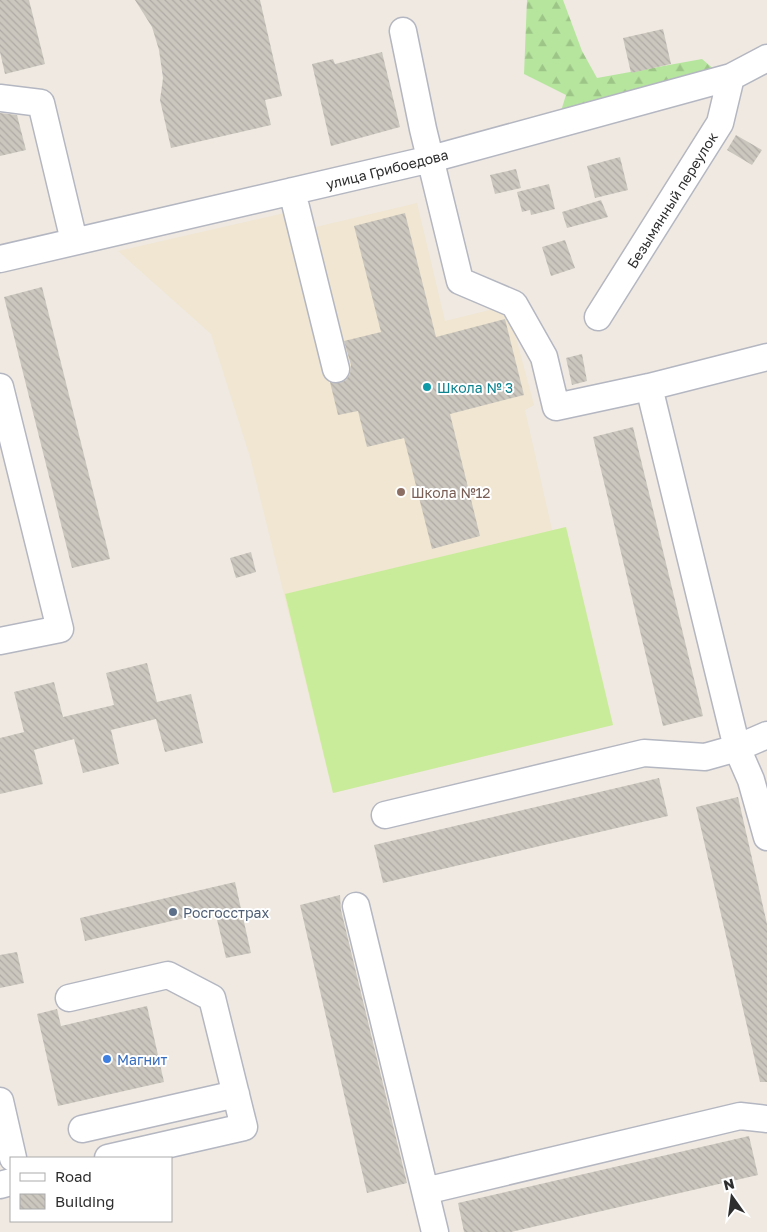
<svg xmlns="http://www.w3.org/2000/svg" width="767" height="1232" font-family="'Golos Text',sans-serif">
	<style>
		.education { fill: #f0e6d1 }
		.forest { fill: url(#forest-firs) }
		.pitch { fill: #c9ec9a }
		.building { fill: url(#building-back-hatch) }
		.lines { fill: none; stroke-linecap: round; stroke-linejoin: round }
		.minor-casing { stroke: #b4b7c1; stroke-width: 29 }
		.minor { stroke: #fff; stroke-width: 26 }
		.culture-dot { fill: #0f9aa8; stroke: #fff; stroke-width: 2 }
		.education-dot { fill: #8d6e63; stroke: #fff; stroke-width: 2 }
		.service-dot { fill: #5c6f8a; stroke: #fff; stroke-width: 2 }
		.shop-dot { fill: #3f7fe0; stroke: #fff; stroke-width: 2 }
		.labels { text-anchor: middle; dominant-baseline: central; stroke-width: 4; stroke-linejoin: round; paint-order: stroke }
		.street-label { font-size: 14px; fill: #2e2e2e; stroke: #fff }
		.culture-label { font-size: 14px; fill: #0d838f; stroke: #fff; text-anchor: start }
		.education-label { font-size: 14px; fill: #785e54; stroke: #fff; text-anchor: start }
		.service-label { font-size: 14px; fill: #4e5e75; stroke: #fff; text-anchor: start }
		.shop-label { font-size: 14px; fill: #366cbe; stroke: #fff; text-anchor: start }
	</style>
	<defs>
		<pattern id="forest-firs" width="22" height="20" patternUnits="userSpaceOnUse" patternTransform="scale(1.25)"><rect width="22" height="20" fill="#b6e59e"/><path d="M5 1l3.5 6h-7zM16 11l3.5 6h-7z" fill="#9dc588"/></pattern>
		<pattern id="building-back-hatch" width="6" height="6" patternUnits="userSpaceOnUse" patternTransform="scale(1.25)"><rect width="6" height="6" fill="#cbc7bf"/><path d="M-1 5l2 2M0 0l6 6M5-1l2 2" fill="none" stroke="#afaba4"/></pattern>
	</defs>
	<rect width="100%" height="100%" fill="#efe9e1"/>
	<path class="education" d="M 417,203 L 445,321 L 502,307 L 511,319 L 534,405 L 525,410 L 552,530 L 566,527 L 613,725 L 333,793 L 250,457 L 211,334 L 118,251 L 311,207 L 316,227 Z"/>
	<path class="forest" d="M 527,0 L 563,0 L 582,51 L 597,78 L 702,59 L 716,71 L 561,111 L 566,95 L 524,74 Z"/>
	<path class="pitch" d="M 566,527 L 613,725 L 333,793 L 285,594 Z"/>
	<path class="building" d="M 0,0 L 29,0 L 45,64 L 5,74 L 0,52 Z
		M 135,0 L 260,0 L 282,96 L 265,100 L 271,125 L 171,148 L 160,100 L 163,78 L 159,50 L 152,27 Z
		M 663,29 L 671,64 L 631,73 L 623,38 Z
		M 382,52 L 400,127 L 331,146 L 312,64 L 333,59 L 335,64 Z
		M 0,113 L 17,115 L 26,150 L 0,156 Z
		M 736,135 L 762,150 L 752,165 L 727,150 Z
		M 620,157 L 628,190 L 595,198 L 587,166 Z
		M 516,169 L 521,188 L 495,194 L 490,175 Z
		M 549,184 L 555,209 L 531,215 L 530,210 L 522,212 L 517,192 Z
		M 601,200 L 608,217 L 567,228 L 562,212 Z
		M 405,213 L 436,337 L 505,319 L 524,395 L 450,414 L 480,536 L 432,549 L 404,438 L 367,447 L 358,411 L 338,415 L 330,382 L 340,383 L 346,380 L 350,374 L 351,365 L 344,341 L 381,332 L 354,226 Z
		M 565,240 L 575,268 L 551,276 L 542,247 Z
		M 42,287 L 110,559 L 72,568 L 4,297 Z
		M 582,354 L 587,381 L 572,385 L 566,358 Z
		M 633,427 L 703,716 L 663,726 L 593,437 Z
		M 251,552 L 256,572 L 236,578 L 230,558 Z
		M 147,663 L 157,702 L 191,694 L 203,743 L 165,752 L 156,719 L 111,730 L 119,764 L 83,773 L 74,739 L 34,750 L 43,784 L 0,794 L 0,738 L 24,732 L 14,692 L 54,682 L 63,717 L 114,705 L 106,673 Z
		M 659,778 L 668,816 L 383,883 L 374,845 Z
		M 738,797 L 767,924 L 767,1082 L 760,1082 L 696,807 Z
		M 235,882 L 251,953 L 226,958 L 215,911 L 85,941 L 80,918 Z
		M 340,895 L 341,910 L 407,1183 L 367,1193 L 300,905 Z
		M 17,952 L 24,983 L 0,988 L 0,955 Z
		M 147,1006 L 164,1082 L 58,1106 L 37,1014 L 57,1009 L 61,1026 Z
		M 749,1136 L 758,1175 L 511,1232 L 464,1232 L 458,1203 Z"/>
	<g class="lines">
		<g class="minor-casing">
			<path id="minor" d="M 403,31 L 423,129 L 460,281 L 514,304 L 544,357 L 556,407 L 649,387 L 767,357
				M 0,98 L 41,103 L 74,241
				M 292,191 L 336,369
				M 0,259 L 431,159 L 731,77 L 767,58
				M 598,317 L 720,123 L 731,77
				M 0,387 L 60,629 L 0,641
				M 649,387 L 737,748 L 751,780 L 767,837
				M 385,815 L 644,753 L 705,757 L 737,748 L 767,735
				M 356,906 L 435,1232
				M 69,998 L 168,975 L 212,998 L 244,1127 L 108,1158
				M 0,1101 L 13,1158
				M 82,1129 L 236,1094
				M 0,1185 L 11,1182
				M 425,1191 L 740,1116 L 767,1119"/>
		</g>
		<use href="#minor" class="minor"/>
	</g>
	<circle class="culture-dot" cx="427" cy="387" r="5"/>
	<circle class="education-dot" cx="401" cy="492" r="5"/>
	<circle class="service-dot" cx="173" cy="912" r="5"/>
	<circle class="shop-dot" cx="107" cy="1059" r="5"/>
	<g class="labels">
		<g class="street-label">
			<text transform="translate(387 169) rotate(-14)">улица Грибоедова</text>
			<text transform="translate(672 200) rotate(-58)">Безымянный переулок</text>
		</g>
		<g class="culture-label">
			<text x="437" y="387">Школа № 3</text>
		</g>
		<g class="education-label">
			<text x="411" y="492">Школа №12</text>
		</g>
		<g class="service-label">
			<text x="183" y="912">Росгосстрах</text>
		</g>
		<g class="shop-label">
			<text x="117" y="1059">Магнит</text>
		</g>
	</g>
	<rect x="10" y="1157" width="162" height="65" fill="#ffffff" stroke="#ababab"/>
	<rect x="20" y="1173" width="25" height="8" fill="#ffffff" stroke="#ababab"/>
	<text x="55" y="1182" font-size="15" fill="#2e2e2e">Road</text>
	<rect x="20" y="1194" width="25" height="15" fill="url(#building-back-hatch)" stroke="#ababab"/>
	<text x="55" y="1207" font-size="15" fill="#2e2e2e">Building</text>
	<g transform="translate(732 1197) rotate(346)" stroke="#ffffff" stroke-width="4" paint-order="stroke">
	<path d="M0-4L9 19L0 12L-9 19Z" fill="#2e2e2e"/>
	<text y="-8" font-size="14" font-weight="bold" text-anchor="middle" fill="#2e2e2e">N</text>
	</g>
</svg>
